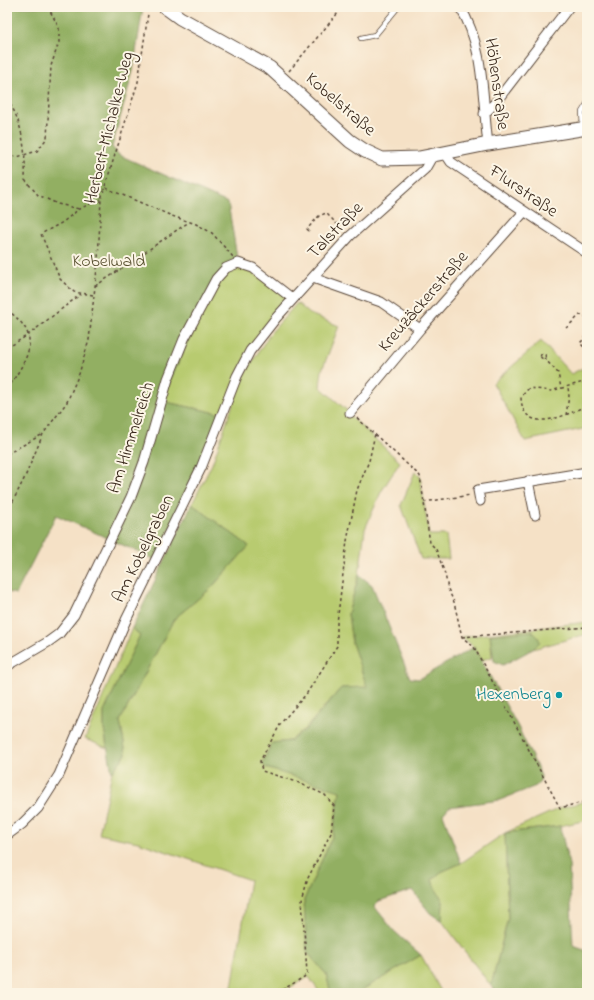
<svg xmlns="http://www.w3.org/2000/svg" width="594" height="1000" font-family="'Indie Flower',sans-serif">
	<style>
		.green { fill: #b8cb6f; stroke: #7a7a46 }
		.forest { fill: #92af62; stroke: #666c40 }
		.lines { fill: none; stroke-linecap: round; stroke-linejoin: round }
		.lane-casing { stroke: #574537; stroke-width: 6 }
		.street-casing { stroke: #574537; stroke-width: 11 }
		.secondary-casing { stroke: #574537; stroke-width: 15 }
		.path { stroke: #574537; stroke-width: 1.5; stroke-dasharray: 3 3; stroke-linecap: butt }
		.lane { stroke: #fff; stroke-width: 4.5 }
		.street { stroke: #fff; stroke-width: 9 }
		.secondary { stroke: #fff; stroke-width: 13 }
		.culture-dot { fill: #0f9aa8; stroke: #fcf5e5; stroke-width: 1.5 }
		.labels { text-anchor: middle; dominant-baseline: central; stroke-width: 4; stroke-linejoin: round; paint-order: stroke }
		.street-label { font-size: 18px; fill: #3b2a1e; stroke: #fcf5e5 }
		.park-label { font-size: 18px; fill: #5a5232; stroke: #fcf5e5 }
		.culture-label { font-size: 18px; fill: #0d838f; stroke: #fcf5e5; text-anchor: end }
	</style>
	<rect width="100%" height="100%" fill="#fcf5e5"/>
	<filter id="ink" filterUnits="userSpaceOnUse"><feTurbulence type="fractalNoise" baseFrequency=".025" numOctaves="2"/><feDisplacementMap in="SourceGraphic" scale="8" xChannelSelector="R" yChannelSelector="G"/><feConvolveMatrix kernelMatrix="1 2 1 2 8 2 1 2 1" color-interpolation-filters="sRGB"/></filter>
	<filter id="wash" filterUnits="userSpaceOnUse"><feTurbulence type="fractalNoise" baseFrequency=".012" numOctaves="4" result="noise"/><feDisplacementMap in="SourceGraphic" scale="16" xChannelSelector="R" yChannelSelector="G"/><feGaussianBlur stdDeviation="0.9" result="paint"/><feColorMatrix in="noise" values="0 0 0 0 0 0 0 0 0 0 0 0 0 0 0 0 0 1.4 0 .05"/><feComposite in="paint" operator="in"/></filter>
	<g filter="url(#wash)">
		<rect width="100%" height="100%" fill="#f5e1c6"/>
		<path class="green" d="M 238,263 L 293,299 L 261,335 L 222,414 L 161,401 L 216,279 Z
			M 297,303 L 310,314 L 339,326 L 322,370 L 320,387 L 350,413 L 350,416 L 400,462 L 381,492 L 365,529 L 359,575 L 348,614 L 352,643 L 368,688 L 341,688 L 306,728 L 290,741 L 272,743 L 262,764 L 266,768 L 340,790 L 333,835 L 304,900 L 307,952 L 326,974 L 331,993 L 320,993 L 309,977 L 280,993 L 231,993 L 250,880 L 138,842 L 99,834 L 112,772 L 126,754 L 120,721 L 174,619 L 211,588 L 249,546 L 192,504 L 212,464 L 239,387 L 246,372 L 269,335 Z
			M 541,341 L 571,374 L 587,366 L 587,428 L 525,441 L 493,383 Z
			M 415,472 L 420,476 L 429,535 L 446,535 L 449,559 L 421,559 L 401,505 Z
			M 587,622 L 587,634 L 533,649 L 539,642 L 490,635 L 492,657 L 482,660 L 474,647 L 462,637 Z
			M 132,628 L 140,635 L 104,712 L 104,729 L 107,748 L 85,739 Z
			M 587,801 L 587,820 L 560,826 L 505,833 L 508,918 L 491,986 L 442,921 L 443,901 L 435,888 L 432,880 L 441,872 L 461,863 L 505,833 L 560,808 Z
			M 421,955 L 442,993 L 357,993 L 361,990 Z"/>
		<path class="forest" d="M 7,7 L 143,7 L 133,71 L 112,147 L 119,155 L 228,203 L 238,263 L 216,279 L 161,401 L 222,414 L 156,560 L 56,515 L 16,594 L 7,592 Z
			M 192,504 L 249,546 L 211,588 L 174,619 L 120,721 L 126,754 L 112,772 L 104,729 L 104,712 L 140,635 L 132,628 Z
			M 359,575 L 372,585 L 410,678 L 419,679 L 474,647 L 518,727 L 541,776 L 540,782 L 536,786 L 500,800 L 449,807 L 443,814 L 461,863 L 441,872 L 432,880 L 435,888 L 443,901 L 442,921 L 430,913 L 412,890 L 379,901 L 374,906 L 394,931 L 421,955 L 357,993 L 331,993 L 326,974 L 307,952 L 304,900 L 333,835 L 340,791 L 266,768 L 262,764 L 272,743 L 290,741 L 306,729 L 341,688 L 367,687 L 352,643 L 348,614 Z
			M 532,631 L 538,637 L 540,642 L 533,649 L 503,665 L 494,661 L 490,635 Z
			M 560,826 L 569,865 L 573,946 L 587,951 L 587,993 L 496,993 L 491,986 L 508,918 L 505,833 Z"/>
	</g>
	<g filter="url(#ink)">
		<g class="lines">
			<g class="lane-casing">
				<path id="lane" d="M 361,38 L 375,35 L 398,7
					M 583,127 L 582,112 L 587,104"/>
			</g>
			<g class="street-casing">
				<path id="street" d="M 460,7 C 485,47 482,99 488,144
					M 484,114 L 495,103 L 569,7
					M 445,153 L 451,162 L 587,253
					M 313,278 L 381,302 L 420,329
					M 350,413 L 420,329 L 524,212
					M 528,481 L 535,515
					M 480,501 L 478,490 L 587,472
					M 7,666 L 48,642 L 59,634 L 74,615 L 131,497 L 144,462 L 168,379 L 184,339 L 216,279 L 226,268 L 238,263 L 253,268 L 293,299
					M 7,835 L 22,824 L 38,808 L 59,775 L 126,620 L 201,468 L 237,376 L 250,351 L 276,318 L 350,236 L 425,169 L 433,155"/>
			</g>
			<g class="secondary-casing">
				<path id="secondary" d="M 165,7 L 180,18 L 270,68 L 350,141 L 365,151 L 382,159 L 419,158 L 488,144 L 587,128"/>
			</g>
			<path class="path" d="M 289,71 L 343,7
				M 7,99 C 23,122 26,152 25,180 L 38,195 L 58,204 L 79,209
				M 7,155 L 17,157 L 37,151 L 47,138 L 51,66 L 59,42 L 59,28 L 48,7
				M 106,188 L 172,216 L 196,224 L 212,233 L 233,257
				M 309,231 L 307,229 L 319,216 L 326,213 L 344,231
				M 95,286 C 127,266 157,243 189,222
				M 93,295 L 74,292 L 60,279 L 41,234 L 63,222 L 79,209 L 101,199
				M 7,310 C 45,337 27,358 7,390
				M 566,328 L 580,315 L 587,317
				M 587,336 L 580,343 L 587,350
				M 7,348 L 28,335 L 81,294
				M540.5 356a2.5 2.5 0 1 1 5 0a2.5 2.5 0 1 1-5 0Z
				M 544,358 L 558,373 L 561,388
				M 587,381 L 551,391 L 529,388 L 521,397 C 522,437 568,415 587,405
				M 566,415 L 569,396 L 568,387
				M 357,418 L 420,476 L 430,543 L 436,549 L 445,574 L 448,589 L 454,602 L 462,637 L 474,647 L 560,808 L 587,801
				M 7,454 L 43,434
				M 424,502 L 471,495
				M 7,513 L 25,477 L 43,434 L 67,402 L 79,374 L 89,340 L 98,260 L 101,199 L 138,82 L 149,7
				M 462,637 L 587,627
				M 277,993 L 304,977 L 307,973 L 302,900 L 308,878 L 331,833 L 334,806 L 325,795 L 297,782 L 262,771 L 260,761 L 281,723 L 307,693 L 337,646 L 337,623 L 347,541 L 357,490 L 369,461 L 375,434"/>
			<use href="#lane" class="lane"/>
			<use href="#street" class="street"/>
			<use href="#secondary" class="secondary"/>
		</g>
	</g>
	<circle class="culture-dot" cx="559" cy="695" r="4"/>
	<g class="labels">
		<g class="street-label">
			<text transform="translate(496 84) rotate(82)">Höhenstraße</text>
			<text transform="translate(340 105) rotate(41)">Kobelstraße</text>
			<text transform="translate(110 128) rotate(-76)">Herbert-Michalke-Weg</text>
			<text transform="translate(523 192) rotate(34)">Flurstraße</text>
			<text transform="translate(336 231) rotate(-46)">Talstraße</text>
			<text transform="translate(424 302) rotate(-49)">Kreuzäckerstraße</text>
			<text transform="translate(132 438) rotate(-72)">Am Himmelreich</text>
			<text transform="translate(144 549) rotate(-64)">Am Kobelgraben</text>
		</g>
		<g class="park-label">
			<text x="109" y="262">Kobelwald</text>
		</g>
		<g class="culture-label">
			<text x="551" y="695">Hexenberg</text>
		</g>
	</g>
	<rect width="594" height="1000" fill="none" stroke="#fcf5e5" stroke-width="24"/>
</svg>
